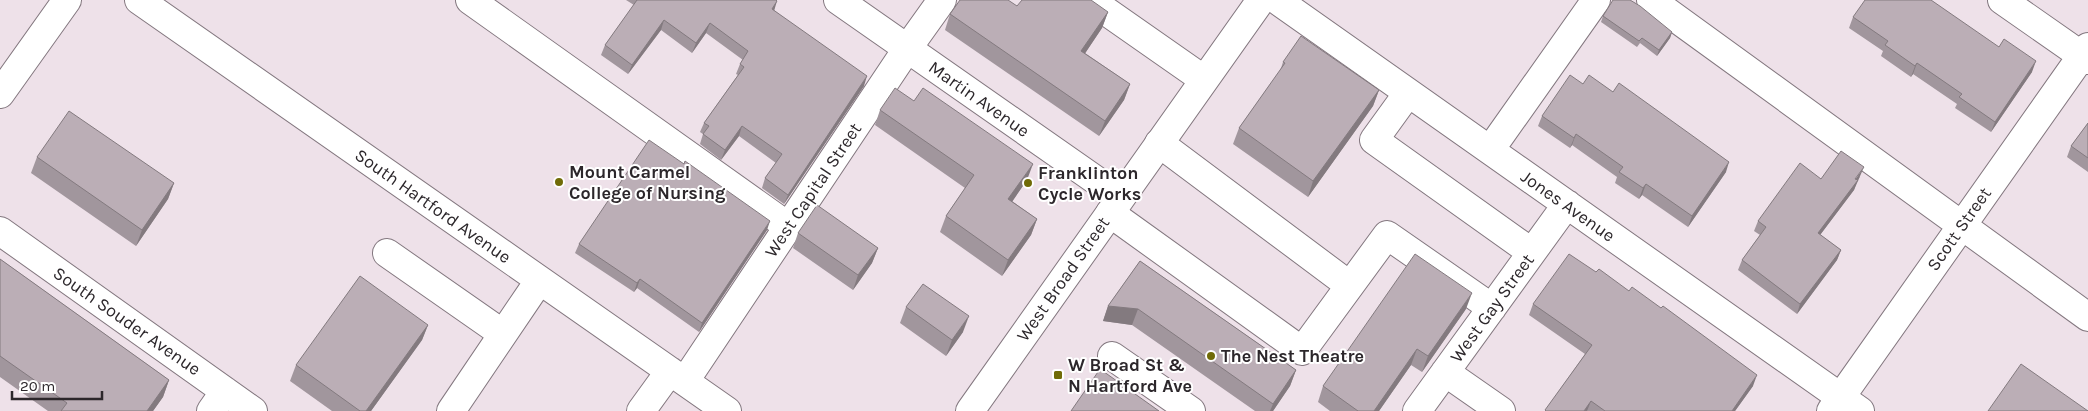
<svg xmlns="http://www.w3.org/2000/svg" width="2088" height="411" font-family="Karla,sans-serif">
	<style>
		.lines { fill: none; stroke-linecap: round; stroke-linejoin: round }
		.minor-casing { stroke: #83777f; stroke-width: 30 }
		.major-casing { stroke: #83777f; stroke-width: 30 }
		.minor { stroke: #fff; stroke-width: 28 }
		.major { stroke: #fff; stroke-width: 28 }
		.wall { fill: #a1969d }
		.shaded-wall { fill: #837a7f }
		.building { fill: #bbaeb6; stroke: #837a7f }
		.poi-dot { fill: #706b07; stroke: #fff; stroke-width: 2 }
		.labels { text-anchor: middle; dominant-baseline: central; stroke-width: 4; stroke-linejoin: round; paint-order: stroke }
		.street-label { font-size: 18px; fill: #2c272b; stroke: #fff }
		.poi-label { font-size: 18px; font-weight: bold; fill: #2c272b; stroke: #fff; text-anchor: start }
	</style>
	<rect width="100%" height="100%" fill="#eee1e9"/>
	<g class="lines">
		<g class="minor-casing">
			<path id="minor" d="M 139,0 L 727,411
				M 470,0 L 789,227
				M 838,0 L 1120,197
				M 1090,0 L 1203,79
				M 1277,0 L 1860,411
				M 1651,0 L 2088,317
				M 2002,0 L 2088,60
				M 1408,93 L 1374,140 L 1531,252
				M 0,94 L 67,0
				M 1159,143 L 1349,285
				M 1490,150 L 1596,0
				M 1110,213 L 1302,351 L 1387,235 L 1492,308
				M 0,231 L 253,411
				M 387,253 L 503,334
				M 1112,356 L 1191,411
				M 1445,372 L 1501,411
				M 685,381 L 907,49 L 942,0
				M 211,411 L 225,391
				M 451,411 L 539,281
				M 641,411 L 670,371
				M 1417,411 L 1567,204
				M 1831,411 L 2088,47"/>
		</g>
		<g class="major-casing">
			<path id="major" d="M 970,411 L 1261,0"/>
		</g>
		<use href="#minor" class="minor"/>
		<use href="#major" class="major"/>
	</g>
	<path class="wall" d="M 626,0 L 776,0 L 774,10 L 864,86 L 784,204 L 762,188 L 765,178 L 776,163 L 739,136 L 721,160 L 700,144 L 703,134 L 700,132 L 704,123 L 738,75 L 736,74 L 740,64 L 743,60 L 706,33 L 692,53 L 661,30 L 628,74 L 601,55 L 605,45 L 634,5 Z
		M 1017,6 L 1108,12 L 1102,28 L 1085,53 L 1130,84 L 1124,100 L 1099,136 L 945,30 L 950,14 Z
		M 1603,16 L 1672,32 L 1670,38 L 1657,56 L 1640,43 L 1637,47 L 1601,22 Z
		M 1853,17 L 2032,72 L 1991,132 L 1955,108 L 1957,104 L 1913,74 L 1911,77 L 1881,56 L 1883,51 L 1849,28 Z
		M 1283,62 L 1379,90 L 1373,106 L 1308,197 L 1233,144 L 1239,128 L 1280,71 Z
		M 1583,84 L 1726,172 L 1688,227 L 1642,195 L 1639,199 L 1615,183 L 1617,177 L 1572,145 L 1570,148 L 1538,126 L 1542,116 Z
		M 880,110 L 1027,180 L 1012,201 L 1037,219 L 1031,235 L 1002,276 L 940,232 L 946,216 L 965,188 L 875,125 Z
		M 2088,123 L 2088,172 L 2067,157 L 2071,146 Z
		M 37,157 L 174,183 L 168,199 L 136,246 L 31,173 Z
		M 1860,177 L 1857,181 L 1854,190 L 1820,235 L 1841,250 L 1837,260 L 1797,314 L 1738,270 L 1742,260 L 1760,235 L 1754,231 L 1758,221 Z
		M 767,230 L 699,332 L 637,288 L 634,292 L 575,253 L 579,244 Z
		M 798,233 L 878,248 L 872,263 L 853,290 L 793,248 Z
		M 0,259 L 169,380 L 163,397 L 153,411 L 48,411 L 0,377 Z
		M 1140,261 L 1296,370 L 1290,386 L 1273,411 L 1255,411 L 1132,325 L 1103,321 L 1108,306 Z
		M 1533,304 L 1753,386 L 1735,411 L 1545,411 L 1585,354 L 1529,315 Z
		M 906,307 L 963,332 L 946,356 L 900,323 Z
		M 1466,309 L 1422,372 L 1411,365 L 1379,411 L 1330,411 L 1318,402 L 1323,386 Z
		M 428,325 L 422,340 L 371,411 L 332,411 L 290,381 L 296,365 Z"/>
	<path class="shaded-wall" d="M 777,1 L 774,11 L 772,9 Z
		M 1108,12 L 1102,28 L 1076,67 L 1081,51 Z
		M 664,20 L 661,30 L 628,74 L 632,65 Z
		M 710,23 L 706,33 L 692,53 L 696,43 Z
		M 1672,32 L 1670,38 L 1657,56 L 1659,50 Z
		M 2036,61 L 2032,72 L 1991,132 L 1995,122 Z
		M 1917,63 L 1913,74 L 1911,77 L 1915,66 Z
		M 867,76 L 864,86 L 784,204 L 788,195 Z
		M 1130,84 L 1124,100 L 1099,136 L 1105,121 Z
		M 1379,90 L 1373,106 L 1308,197 L 1313,181 Z
		M 742,126 L 739,136 L 721,160 L 725,150 Z
		M 1576,134 L 1572,145 L 1570,148 L 1574,138 Z
		M 1729,162 L 1726,172 L 1688,227 L 1692,216 Z
		M 1033,164 L 1027,180 L 1003,215 L 1008,199 Z
		M 1864,167 L 1854,190 L 1814,243 L 1818,233 Z
		M 174,183 L 168,199 L 136,246 L 142,230 Z
		M 1646,184 L 1642,195 L 1639,199 L 1643,188 Z
		M 1037,219 L 1031,235 L 1002,276 L 1008,260 Z
		M 770,221 L 767,230 L 699,332 L 702,323 Z
		M 878,248 L 872,263 L 853,290 L 858,275 Z
		M 1841,250 L 1837,260 L 1797,314 L 1800,304 Z
		M 640,279 L 637,288 L 634,292 L 637,283 Z
		M 1472,293 L 1466,309 L 1422,372 L 1428,356 Z
		M 1108,306 L 1138,309 L 1132,325 L 1103,321 Z
		M 969,316 L 963,332 L 946,356 L 952,340 Z
		M 428,325 L 422,340 L 371,411 L 366,411 Z
		M 1417,349 L 1411,365 L 1379,411 L 1374,411 Z
		M 1296,370 L 1290,386 L 1273,411 L 1270,411 L 1273,404 Z
		M 1757,375 L 1753,386 L 1735,411 L 1732,411 Z
		M 169,380 L 163,397 L 153,411 L 147,411 Z
		M 1591,401 L 1587,411 L 1584,411 Z"/>
	<path class="building" d="M 637,0 L 776,0 L 777,1 L 772,9 L 867,76 L 788,195 L 765,178 L 782,154 L 742,126 L 725,150 L 703,134 L 709,126 L 704,123 L 744,67 L 740,64 L 748,51 L 710,23 L 696,43 L 664,20 L 632,65 L 605,45 Z
		M 960,0 L 1008,0 L 1017,6 L 1022,0 L 1091,0 L 1108,12 L 1081,51 L 1130,84 L 1105,121 L 950,14 Z
		M 1613,0 L 1630,0 L 1640,6 L 1672,32 L 1659,50 L 1642,38 L 1639,41 L 1603,16 Z
		M 1865,0 L 1931,0 L 1999,47 L 2004,39 L 2036,61 L 1995,122 L 1959,97 L 1962,94 L 1917,63 L 1915,66 L 1885,45 L 1888,41 L 1853,17 Z
		M 1301,36 L 1379,90 L 1313,181 L 1239,128 L 1285,63 L 1283,62 Z
		M 1570,75 L 1583,84 L 1589,75 L 1613,92 L 1619,83 L 1729,162 L 1692,216 L 1646,184 L 1643,188 L 1619,172 L 1623,167 L 1576,134 L 1574,138 L 1542,116 Z
		M 895,88 L 914,101 L 923,88 L 1033,164 L 1008,199 L 1037,219 L 1008,260 L 946,216 L 974,175 L 880,110 Z
		M 69,111 L 174,183 L 142,230 L 37,157 Z
		M 2088,123 L 2088,158 L 2071,146 Z
		M 649,140 L 684,164 L 685,161 L 770,221 L 702,323 L 640,279 L 637,283 L 579,244 Z
		M 1841,151 L 1864,167 L 1855,179 L 1858,180 L 1818,233 L 1841,250 L 1800,304 L 1742,260 L 1766,227 L 1758,221 L 1800,163 L 1821,179 Z
		M 817,205 L 878,248 L 858,275 L 798,233 Z
		M 1415,254 L 1472,293 L 1428,356 L 1417,349 L 1374,411 L 1358,411 L 1323,386 Z
		M 1569,254 L 1596,272 L 1599,269 L 1629,291 L 1632,287 L 1661,308 L 1663,306 L 1757,375 L 1732,411 L 1605,411 L 1591,401 L 1584,411 L 1546,411 L 1545,410 L 1592,345 L 1533,304 Z
		M 0,259 L 169,380 L 147,411 L 61,411 L 67,403 L 0,356 Z
		M 1140,261 L 1296,370 L 1273,404 L 1138,309 L 1108,306 Z
		M 360,276 L 428,325 L 366,411 L 360,411 L 296,365 Z
		M 923,284 L 969,316 L 952,340 L 906,307 Z
		M 2021,364 L 2088,411 L 1988,411 Z
		M 1100,369 L 1159,411 L 1071,411 Z"/>
	<g class="poi-dot">
		<circle cx="559" cy="182" r="5"/>
		<circle cx="1028" cy="183" r="5"/>
		<circle cx="1211" cy="356" r="5"/>
		<rect x="1053" y="370" width="10" height="10" rx="2.5"/>
	</g>
	<g class="labels">
		<g class="street-label">
			<text transform="translate(979 99) rotate(35)">Martin Avenue</text>
			<text transform="translate(813 190) rotate(-56)">West Capital Street</text>
			<text transform="translate(433 206) rotate(35)">South Hartford Avenue</text>
			<text transform="translate(1568 206) rotate(35)">Jones Avenue</text>
			<text transform="translate(1959 229) rotate(-55)">Scott Street</text>
			<text transform="translate(1063 279) rotate(-55)">West Broad Street</text>
			<text transform="translate(1492 308) rotate(-54)">West Gay Street</text>
			<text transform="translate(127 321) rotate(35)">South Souder Avenue</text>
		</g>
		<g class="poi-label">
			<text x="569" y="172">Mount Carmel<tspan x="569" dy="21">College of Nursing</tspan></text>
			<text x="1038" y="173">Franklinton<tspan x="1038" dy="21">Cycle Works</tspan></text>
			<text x="1221" y="356">The Nest Theatre</text>
			<text x="1068" y="365">W Broad St &amp;<tspan x="1068" dy="21">N Hartford Ave</tspan></text>
		</g>
	</g>
	<path d="M12 391v8h90v-8" fill="none" stroke="#2c272b" stroke-width="2.5"/>
	<text x="20" y="391" font-size="15" fill="#2c272b" stroke="#ffffff" stroke-width="4" paint-order="stroke">20 m</text>
</svg>
